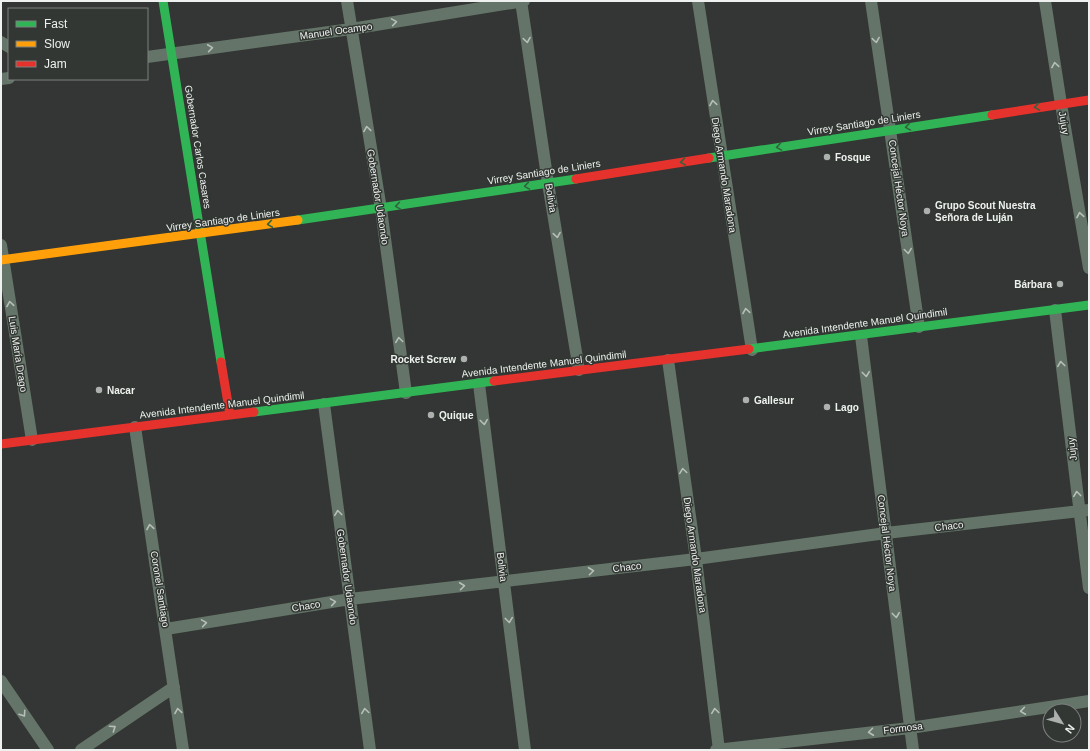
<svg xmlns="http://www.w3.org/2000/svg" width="1090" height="751" font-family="Helvetica,sans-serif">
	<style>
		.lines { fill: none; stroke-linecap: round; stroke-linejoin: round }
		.street { stroke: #647468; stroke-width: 12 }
		.fast { stroke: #30b455; stroke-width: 9 }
		.slow { stroke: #ff9f0a; stroke-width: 9 }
		.jam { stroke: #e5322d; stroke-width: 9 }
		.oneway { stroke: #b7bfb9 }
		.oneway2 { stroke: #31633f }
		.poi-dot { fill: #adb0ae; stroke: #323733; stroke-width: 1.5 }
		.labels { text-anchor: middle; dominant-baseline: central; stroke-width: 3; stroke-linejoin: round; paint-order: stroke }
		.street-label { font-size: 10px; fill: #eef1ef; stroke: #323733 }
		.poi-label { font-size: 10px; font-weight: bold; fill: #eef1ef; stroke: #323733; text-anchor: start }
	</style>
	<rect width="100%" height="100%" fill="#333634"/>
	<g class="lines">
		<path class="street" d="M 347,1 L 381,209 L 406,393
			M 521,1 L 548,183 L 579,370
			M 698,1 L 752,350
			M 871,1 L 919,327
			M 1045,1 L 1061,104 L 1089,268
			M 1,42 L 9,47
			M 147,57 L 351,29 L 524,1
			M 1,79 L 9,78
			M 1,245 L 32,440
			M 1055,310 L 1089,588
			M 861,336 L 913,750
			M 668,360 L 696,559 L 719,750
			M 479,384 L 525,750
			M 324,404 L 370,750
			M 135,427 L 183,750
			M 166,629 L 350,599 L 696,559 L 886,533 L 1089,510
			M 1,681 L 48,750
			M 81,750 L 174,687
			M 716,750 L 910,728 L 1089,701"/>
		<path class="fast" d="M 163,1 L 221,362
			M 709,158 L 992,115
			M 298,220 L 576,179
			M 749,349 L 1089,305
			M 254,412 L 494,381"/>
		<path class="slow" d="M 1,260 L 298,220"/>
		<path class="jam" d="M 992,115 L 1089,100
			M 576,179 L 709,158
			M 221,362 L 230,415
			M 494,381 L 749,349
			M 1,444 L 254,412"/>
	</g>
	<defs><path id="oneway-chevron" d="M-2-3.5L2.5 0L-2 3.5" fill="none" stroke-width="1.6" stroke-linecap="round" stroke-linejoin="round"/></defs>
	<g class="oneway">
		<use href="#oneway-chevron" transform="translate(394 22) rotate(-9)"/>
		<use href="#oneway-chevron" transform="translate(527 40) rotate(81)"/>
		<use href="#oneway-chevron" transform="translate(876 40) rotate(81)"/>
		<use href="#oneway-chevron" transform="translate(210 48) rotate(-8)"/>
		<use href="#oneway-chevron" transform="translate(1055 65) rotate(-99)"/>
		<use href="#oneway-chevron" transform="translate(713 103) rotate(-99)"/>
		<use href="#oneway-chevron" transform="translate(367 129) rotate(-99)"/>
		<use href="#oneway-chevron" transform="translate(1080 215) rotate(-100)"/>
		<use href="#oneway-chevron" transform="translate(557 235) rotate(81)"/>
		<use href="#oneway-chevron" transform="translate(908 251) rotate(82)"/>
		<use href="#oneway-chevron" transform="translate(10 304) rotate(-99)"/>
		<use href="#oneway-chevron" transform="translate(746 311) rotate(-99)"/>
		<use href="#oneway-chevron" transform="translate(399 340) rotate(-98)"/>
		<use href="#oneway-chevron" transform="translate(1061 364) rotate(-97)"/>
		<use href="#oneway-chevron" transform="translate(866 374) rotate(83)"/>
		<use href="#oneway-chevron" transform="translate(484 422) rotate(83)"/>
		<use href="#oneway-chevron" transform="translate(683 471) rotate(-98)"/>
		<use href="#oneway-chevron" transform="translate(1077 494) rotate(-97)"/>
		<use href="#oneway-chevron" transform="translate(338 513) rotate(-97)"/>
		<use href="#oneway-chevron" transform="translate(150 527) rotate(-99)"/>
		<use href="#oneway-chevron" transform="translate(591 571) rotate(-7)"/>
		<use href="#oneway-chevron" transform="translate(462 586) rotate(-7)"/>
		<use href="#oneway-chevron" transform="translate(333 602) rotate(-9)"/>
		<use href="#oneway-chevron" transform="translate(896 615) rotate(83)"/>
		<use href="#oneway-chevron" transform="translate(509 620) rotate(83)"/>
		<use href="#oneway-chevron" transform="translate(204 623) rotate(-9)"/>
		<use href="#oneway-chevron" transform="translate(178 711) rotate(-99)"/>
		<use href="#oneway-chevron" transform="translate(365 711) rotate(-98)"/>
		<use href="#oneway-chevron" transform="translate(715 711) rotate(-97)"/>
		<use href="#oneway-chevron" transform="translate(1023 711) rotate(172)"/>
		<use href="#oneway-chevron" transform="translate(23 714) rotate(56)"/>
		<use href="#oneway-chevron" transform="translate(113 728) rotate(-34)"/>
		<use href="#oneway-chevron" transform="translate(871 732) rotate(173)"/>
	</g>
	<g class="oneway2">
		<use href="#oneway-chevron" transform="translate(1037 107) rotate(171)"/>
		<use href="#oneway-chevron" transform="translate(908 127) rotate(171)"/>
		<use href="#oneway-chevron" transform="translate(779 147) rotate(171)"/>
		<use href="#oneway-chevron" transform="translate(683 162) rotate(171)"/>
		<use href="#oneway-chevron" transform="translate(527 186) rotate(171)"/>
		<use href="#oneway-chevron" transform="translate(398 206) rotate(171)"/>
		<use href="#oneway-chevron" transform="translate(270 224) rotate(172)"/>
	</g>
	<g class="poi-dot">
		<circle cx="827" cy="157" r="4"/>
		<circle cx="927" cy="211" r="4"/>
		<circle cx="1060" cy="284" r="4"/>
		<circle cx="464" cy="359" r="4"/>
		<circle cx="99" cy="390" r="4"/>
		<circle cx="746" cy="400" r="4"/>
		<circle cx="827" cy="407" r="4"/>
		<circle cx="431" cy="415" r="4"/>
	</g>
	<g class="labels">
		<g class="street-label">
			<text transform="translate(336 31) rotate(-8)">Manuel Ocampo</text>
			<text transform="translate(864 123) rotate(-9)">Virrey Santiago de Liniers</text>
			<text transform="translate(1064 123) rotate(80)">Jujuy</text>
			<text transform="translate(198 147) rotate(81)">Gobernador Carlos Casares</text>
			<text transform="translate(544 172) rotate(-9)">Virrey Santiago de Liniers</text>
			<text transform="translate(724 175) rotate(81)">Diego Armando Maradona</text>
			<text transform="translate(899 188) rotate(82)">Concejal Héctor Noya</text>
			<text transform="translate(378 197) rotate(81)">Gobernador Udaondo</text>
			<text transform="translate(551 198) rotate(81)">Bolivia</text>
			<text transform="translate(223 220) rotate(-8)">Virrey Santiago de Liniers</text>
			<text transform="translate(865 323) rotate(-8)">Avenida Intendente Manuel Quindimil</text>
			<text transform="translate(18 354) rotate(81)">Luis María Drago</text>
			<text transform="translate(544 364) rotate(-7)">Avenida Intendente Manuel Quindimil</text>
			<text transform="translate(222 405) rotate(-7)">Avenida Intendente Manuel Quindimil</text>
			<text transform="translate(1072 449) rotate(-97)">Jujuy</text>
			<text transform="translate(949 526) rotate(-7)">Chaco</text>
			<text transform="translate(887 543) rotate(83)">Concejal Héctor Noya</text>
			<text transform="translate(695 555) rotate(82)">Diego Armando Maradona</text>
			<text transform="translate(502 567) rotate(83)">Bolivia</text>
			<text transform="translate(627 567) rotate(-7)">Chaco</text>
			<text transform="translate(347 577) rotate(82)">Gobernador Udaondo</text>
			<text transform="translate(160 589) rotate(81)">Coronel Santiago</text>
			<text transform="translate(306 606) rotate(-9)">Chaco</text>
			<text transform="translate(903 728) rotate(-7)">Formosa</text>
		</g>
		<g class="poi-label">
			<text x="835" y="157">Fosque</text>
			<text x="935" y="205">Grupo Scout Nuestra<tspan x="935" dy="12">Señora de Luján</tspan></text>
			<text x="1052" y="284" text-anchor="end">Bárbara</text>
			<text x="456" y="359" text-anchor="end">Rocket Screw</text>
			<text x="107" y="390">Nacar</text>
			<text x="754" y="400">Gallesur</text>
			<text x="835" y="407">Lago</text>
			<text x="439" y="415">Quique</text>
		</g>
	</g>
	<rect width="1090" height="751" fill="none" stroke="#eef1ef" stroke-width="4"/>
	<rect x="8" y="8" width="140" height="72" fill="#323733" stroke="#7d817e"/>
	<rect x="16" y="21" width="20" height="6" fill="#30b455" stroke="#7d817e"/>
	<text x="44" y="28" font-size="12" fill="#eef1ef">Fast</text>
	<rect x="16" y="41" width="20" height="6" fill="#ff9f0a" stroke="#7d817e"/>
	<text x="44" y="48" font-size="12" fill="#eef1ef">Slow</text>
	<rect x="16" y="61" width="20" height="6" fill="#e5322d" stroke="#7d817e"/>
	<text x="44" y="68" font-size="12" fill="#eef1ef">Jam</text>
	<g transform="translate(1062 723) rotate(127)"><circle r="19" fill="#323733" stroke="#7d817e"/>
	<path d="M0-3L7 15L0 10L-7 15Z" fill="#adb0ae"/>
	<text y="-6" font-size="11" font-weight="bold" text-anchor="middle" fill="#eef1ef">N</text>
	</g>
</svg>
